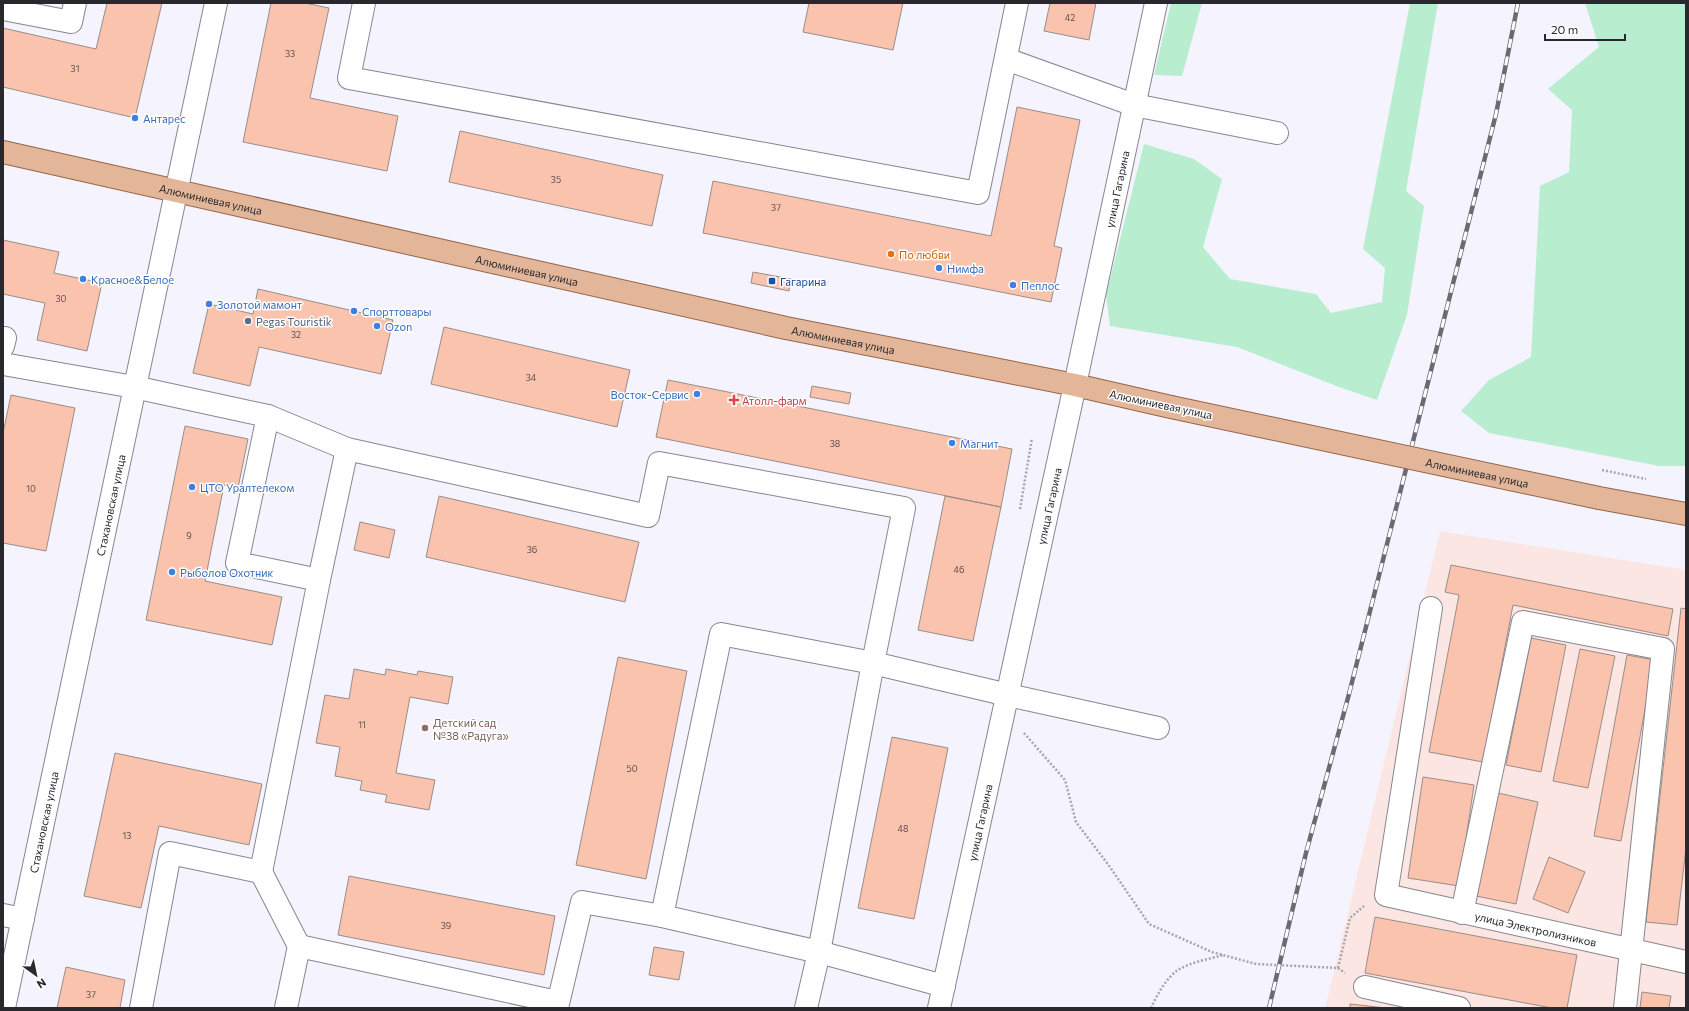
<svg xmlns="http://www.w3.org/2000/svg" width="1689" height="1011" font-family="Commissioner,sans-serif">
	<style>
		.industrial { fill: #fbe6e3 }
		.green { fill: #b8edcf }
		.building { fill: #f9c3ae; stroke: #998d88 }
		.lines { fill: none; stroke-linecap: round; stroke-linejoin: round }
		.minor-casing { stroke: #878690; stroke-width: 24 }
		.major-casing { stroke: #966548; stroke-width: 24 }
		.path { stroke: #a5a5ac; stroke-width: 2.5; stroke-dasharray: 2 2; stroke-linecap: butt }
		.minor { stroke: #fff; stroke-width: 22 }
		.major { stroke: #e3b69a; stroke-width: 22 }
		.rail-casing { stroke: #6a6a70; stroke-width: 4.5 }
		.rail { stroke: #fff; stroke-width: 3; stroke-dasharray: 9; stroke-linecap: butt }
		.major-bridge-casing { stroke: #966548; stroke-width: 24; stroke-linecap: butt }
		.major-bridge { stroke: #e3b69a; stroke-width: 22 }
		.shop-dot { fill: #3f7fe0; stroke: #fff; stroke-width: 1.5 }
		.food-dot { fill: #e8710a; stroke: #fff; stroke-width: 1.5 }
		.transit-dot { fill: #1a4fb4; stroke: #fff; stroke-width: 1.5 }
		.service-dot { fill: #5c6f8a; stroke: #fff; stroke-width: 1.5 }
		.health-dot { fill: #e0444e; stroke: #fff; stroke-width: 1.5 }
		.education-dot { fill: #8d6e63; stroke: #fff; stroke-width: 1.5 }
		.labels { text-anchor: middle; dominant-baseline: central; stroke-width: 3; stroke-linejoin: round; paint-order: stroke }
		.number-label { font-size: 9px; fill: #5d504d }
		.shop-label { font-size: 11px; fill: #366cbe; stroke: #fff; text-anchor: start }
		.street-label { font-size: 11px; fill: #29292d; stroke: #fff }
		.food-label { font-size: 11px; fill: #c56008; stroke: #fff; text-anchor: start }
		.transit-label { font-size: 11px; fill: #164399; stroke: #fff; text-anchor: start }
		.service-label { font-size: 11px; fill: #4e5e75; stroke: #fff; text-anchor: start }
		.health-label { font-size: 11px; fill: #be3a42; stroke: #fff; text-anchor: start }
		.education-label { font-size: 11px; fill: #785e54; stroke: #fff; text-anchor: start }
	</style>
	<rect width="100%" height="100%" fill="#f5f4fe"/>
	<path class="industrial" d="M 1440,531 L 1686,570 L 1686,1008 L 1325,1008 Z"/>
	<path class="green" d="M 1171,3 L 1202,3 L 1182,76 L 1154,75 Z
		M 1410,3 L 1438,3 L 1406,191 L 1424,206 L 1407,315 L 1377,400 L 1339,387 L 1237,347 L 1110,326 L 1106,295 L 1144,144 L 1194,159 L 1222,179 L 1203,247 L 1230,279 L 1316,294 L 1331,313 L 1382,302 L 1385,268 L 1363,249 Z
		M 1585,3 L 1686,3 L 1686,466 L 1659,466 L 1489,433 L 1461,411 L 1489,380 L 1531,357 L 1540,186 L 1569,172 L 1572,110 L 1548,89 L 1599,47 Z"/>
	<path class="building" d="M 107,3 L 162,3 L 135,118 L 3,87 L 3,28 L 96,49 Z
		M 271,3 L 305,3 L 329,8 L 310,98 L 398,116 L 387,171 L 243,142 Z
		M 809,3 L 903,3 L 893,50 L 803,32 Z
		M 1050,3 L 1096,3 L 1089,40 L 1044,31 Z
		M 1017,107 L 1080,120 L 1054,246 L 1062,248 L 1051,302 L 703,233 L 713,181 L 991,236 Z
		M 460,131 L 663,175 L 652,226 L 449,182 Z
		M 3,240 L 59,252 L 54,273 L 102,283 L 87,351 L 37,340 L 45,303 L 3,294 Z
		M 753,272 L 791,279 L 789,291 L 751,283 Z
		M 258,289 L 393,320 L 381,374 L 259,347 L 250,386 L 193,373 L 209,304 L 253,314 Z
		M 444,327 L 630,370 L 617,427 L 431,384 Z
		M 668,380 L 1012,449 L 1001,507 L 656,437 Z
		M 812,386 L 851,393 L 849,404 L 810,397 Z
		M 11,395 L 75,408 L 46,551 L 3,543 L 3,433 Z
		M 185,426 L 248,439 L 238,488 L 224,485 L 205,581 L 282,597 L 272,645 L 146,620 Z
		M 439,496 L 639,542 L 625,602 L 426,557 Z
		M 945,496 L 1001,507 L 973,641 L 918,630 Z
		M 360,522 L 395,530 L 389,558 L 354,550 Z
		M 1451,565 L 1673,609 L 1668,636 L 1513,605 L 1483,762 L 1429,752 L 1459,595 L 1445,592 Z
		M 1681,608 L 1686,609 L 1686,848 L 1677,925 L 1646,922 Z
		M 1531,638 L 1566,645 L 1541,772 L 1506,765 Z
		M 1580,649 L 1615,656 L 1588,788 L 1553,781 Z
		M 1627,655 L 1654,660 L 1621,841 L 1594,836 Z
		M 618,657 L 687,671 L 646,879 L 576,865 Z
		M 354,669 L 385,675 L 386,669 L 417,675 L 418,671 L 453,677 L 448,704 L 410,697 L 396,773 L 435,780 L 429,810 L 385,802 L 387,795 L 360,790 L 362,781 L 335,776 L 340,747 L 316,743 L 325,695 L 349,699 Z
		M 892,737 L 948,748 L 914,919 L 858,908 Z
		M 115,753 L 262,784 L 249,845 L 159,826 L 141,908 L 84,896 Z
		M 1423,777 L 1474,785 L 1459,886 L 1408,878 Z
		M 1498,793 L 1538,802 L 1516,904 L 1476,896 Z
		M 1549,857 L 1585,872 L 1568,913 L 1533,899 Z
		M 349,876 L 555,916 L 544,975 L 338,935 Z
		M 1375,917 L 1577,955 L 1567,1008 L 1552,1008 L 1365,973 Z
		M 654,947 L 684,952 L 679,980 L 649,975 Z
		M 66,967 L 125,980 L 120,1008 L 57,1008 Z
		M 1642,992 L 1671,996 L 1669,1008 L 1640,1008 Z
		M 1350,1004 L 1386,1008 L 1350,1008 Z"/>
	<g class="lines">
		<g class="minor-casing">
			<g id="minor">
				<path d="M 364,3 L 349,78 L 978,193 L 1017,3"/>
				<path d="M 3,9 L 71,22 L 75,3"/>
				<path d="M 1006,59 L 1134,105 L 1277,133"/>
				<path d="M 3,338 L 5,338 L 3,346"/>
				<path d="M 3,364 L 134,387 L 268,416 L 237,563 L 319,580 L 347,449 L 648,516 L 659,463 L 904,508 L 873,663 L 819,952 L 806,1008"/>
				<path d="M 268,416 L 347,449"/>
				<path id="s1" d="M 1431,608 L 1386,895 L 1686,962"/>
				<path d="M 261,872 L 299,946"/>
				<path d="M 1462,913 L 1523,622 L 1663,649 L 1625,1008"/>
				<path d="M 3,915 L 23,919"/>
				<path d="M 662,916 L 819,952 L 944,986"/>
				<path d="M 1365,987 L 1459,1008"/>
				<path id="s2" d="M 4,1008 L 216,3"/>
				<path d="M 141,1008 L 170,853 L 261,872 L 319,580"/>
				<path d="M 286,1008 L 299,946 L 557,1002"/>
				<path d="M 557,1008 L 582,902 L 662,916 L 721,634 L 873,663 L 1008,695 L 1158,728"/>
				<path id="s3" d="M 939,1008 L 1075,385 L 1156,3"/>
			</g>
		</g>
		<g class="major-casing">
			<g id="major">
				<path id="s4" d="M 3,152 L 786,328 L 1075,385 L 1171,407"/>
				<path d="M 1599,498 L 1686,514"/>
			</g>
		</g>
		<path class="path" d="M 1602,470 L 1646,479
			M 1020,509 L 1032,438
			M 1024,733 L 1065,780 L 1076,822 L 1110,867 L 1149,924 L 1212,952 L 1256,964 L 1338,968 L 1350,918 L 1364,906
			M 1338,968 L 1345,973
			M 1151,1008 C 1157,995 1166,978 1178,970 C 1191,962 1209,959 1223,955"/>
		<use href="#minor" class="minor"/>
		<use href="#major" class="major"/>
		<g class="rail-casing">
			<path id="rail" d="M 1269,1008 L 1306,853 L 1349,694 L 1496,114 L 1518,3"/>
		</g>
		<use href="#rail" class="rail"/>
		<g class="major-bridge-casing">
			<g id="major-bridge">
				<path id="s5" d="M 1171,407 L 1599,498"/>
			</g>
		</g>
		<use href="#major-bridge" class="major-bridge"/>
	</g>
	<g class="shop-dot">
		<circle cx="135" cy="118" r="4"/>
		<circle cx="939" cy="268" r="4"/>
		<circle cx="83" cy="279" r="4"/>
		<circle cx="1013" cy="285" r="4"/>
		<circle cx="209" cy="304" r="4"/>
		<circle cx="354" cy="311" r="4"/>
		<circle cx="377" cy="326" r="4"/>
		<circle cx="697" cy="394" r="4"/>
		<circle cx="952" cy="443" r="4"/>
		<circle cx="192" cy="487" r="4"/>
		<circle cx="172" cy="572" r="4"/>
	</g>
	<circle class="food-dot" cx="891" cy="254" r="4"/>
	<rect class="transit-dot" x="768" y="277" width="8" height="8" rx="2"/>
	<circle class="service-dot" cx="248" cy="321" r="4"/>
	<path class="health-dot" d="M732 394h4v4h4v4h-4v4h-4v-4h-4v-4h4z"/>
	<circle class="education-dot" cx="425" cy="728" r="4"/>
	<g class="labels">
		<g class="number-label">
			<text x="1070" y="17">42</text>
			<text x="290" y="53">33</text>
			<text x="75" y="68">31</text>
			<text x="556" y="179">35</text>
			<text x="776" y="207">37</text>
			<text x="61" y="298">30</text>
			<text x="296" y="334">32</text>
			<text x="531" y="377">34</text>
			<text x="835" y="443">38</text>
			<text x="31" y="488">10</text>
			<text x="189" y="535">9</text>
			<text x="532" y="549">36</text>
			<text x="959" y="569">46</text>
			<text x="362" y="724">11</text>
			<text x="632" y="768">50</text>
			<text x="903" y="828">48</text>
			<text x="127" y="835">13</text>
			<text x="446" y="925">39</text>
			<text x="91" y="994">37</text>
		</g>
		<g class="shop-label">
			<text x="143" y="118">Антарес</text>
			<text x="947" y="268">Нимфа</text>
			<text x="91" y="279">Красное&amp;Белое</text>
			<text x="1021" y="285">Пеплос</text>
			<text x="217" y="304">Золотой мамонт</text>
			<text x="362" y="311">Спорттовары</text>
			<text x="385" y="326">Ozon</text>
			<text x="689" y="394" text-anchor="end">Восток-Сервис</text>
			<text x="960" y="443">Магнит</text>
			<text x="200" y="487">ЦТО Уралтелеком</text>
			<text x="180" y="572">Рыболов Охотник</text>
		</g>
		<g class="street-label">
			<text stroke="none"><textPath href="#s3" startOffset="838">улица Гагарина</textPath></text>
			<text stroke="none"><textPath href="#s4" startOffset="213">Алюминиевая улица</textPath></text>
			<text stroke="none"><textPath href="#s4" startOffset="537">Алюминиевая улица</textPath></text>
			<text stroke="none"><textPath href="#s4" startOffset="861">Алюминиевая улица</textPath></text>
			<text transform="translate(1161 404) rotate(12)">Алюминиевая улица</text>
			<text stroke="none"><textPath href="#s5" startOffset="313">Алюминиевая улица</textPath></text>
			<text stroke="none"><textPath href="#s2" startOffset="514">Стахановская улица</textPath></text>
			<text stroke="none"><textPath href="#s3" startOffset="514">улица Гагарина</textPath></text>
			<text stroke="none"><textPath href="#s3" startOffset="190">улица Гагарина</textPath></text>
			<text stroke="none"><textPath href="#s2" startOffset="190">Стахановская улица</textPath></text>
			<text stroke="none"><textPath href="#s1" startOffset="444">улица Электролизников</textPath></text>
		</g>
		<g class="food-label">
			<text x="899" y="254">По любви</text>
		</g>
		<g class="transit-label">
			<text x="780" y="281">Гагарина</text>
		</g>
		<g class="service-label">
			<text x="256" y="321">Pegas Touristik</text>
		</g>
		<g class="health-label">
			<text x="742" y="400">Атолл-фарм</text>
		</g>
		<g class="education-label">
			<text x="433" y="722">Детский сад<tspan x="433" dy="13">№38 «Радуга»</tspan></text>
		</g>
	</g>
	<rect width="1689" height="1011" fill="none" stroke="#29292d" stroke-width="8"/>
	<g transform="translate(36 975) rotate(147)" stroke="#ffffff" stroke-width="3" paint-order="stroke">
	<path d="M0-3L7 15L0 10L-7 15Z" fill="#29292d"/>
	<text y="-6" font-size="11" font-weight="bold" text-anchor="middle" fill="#29292d">N</text>
	</g>
	<path d="M1545 34v6h80v-6" fill="none" stroke="#29292d" stroke-width="2"/>
	<text x="1551" y="34" font-size="12" fill="#29292d" stroke="#ffffff" stroke-width="3" paint-order="stroke">20 m</text>
</svg>
